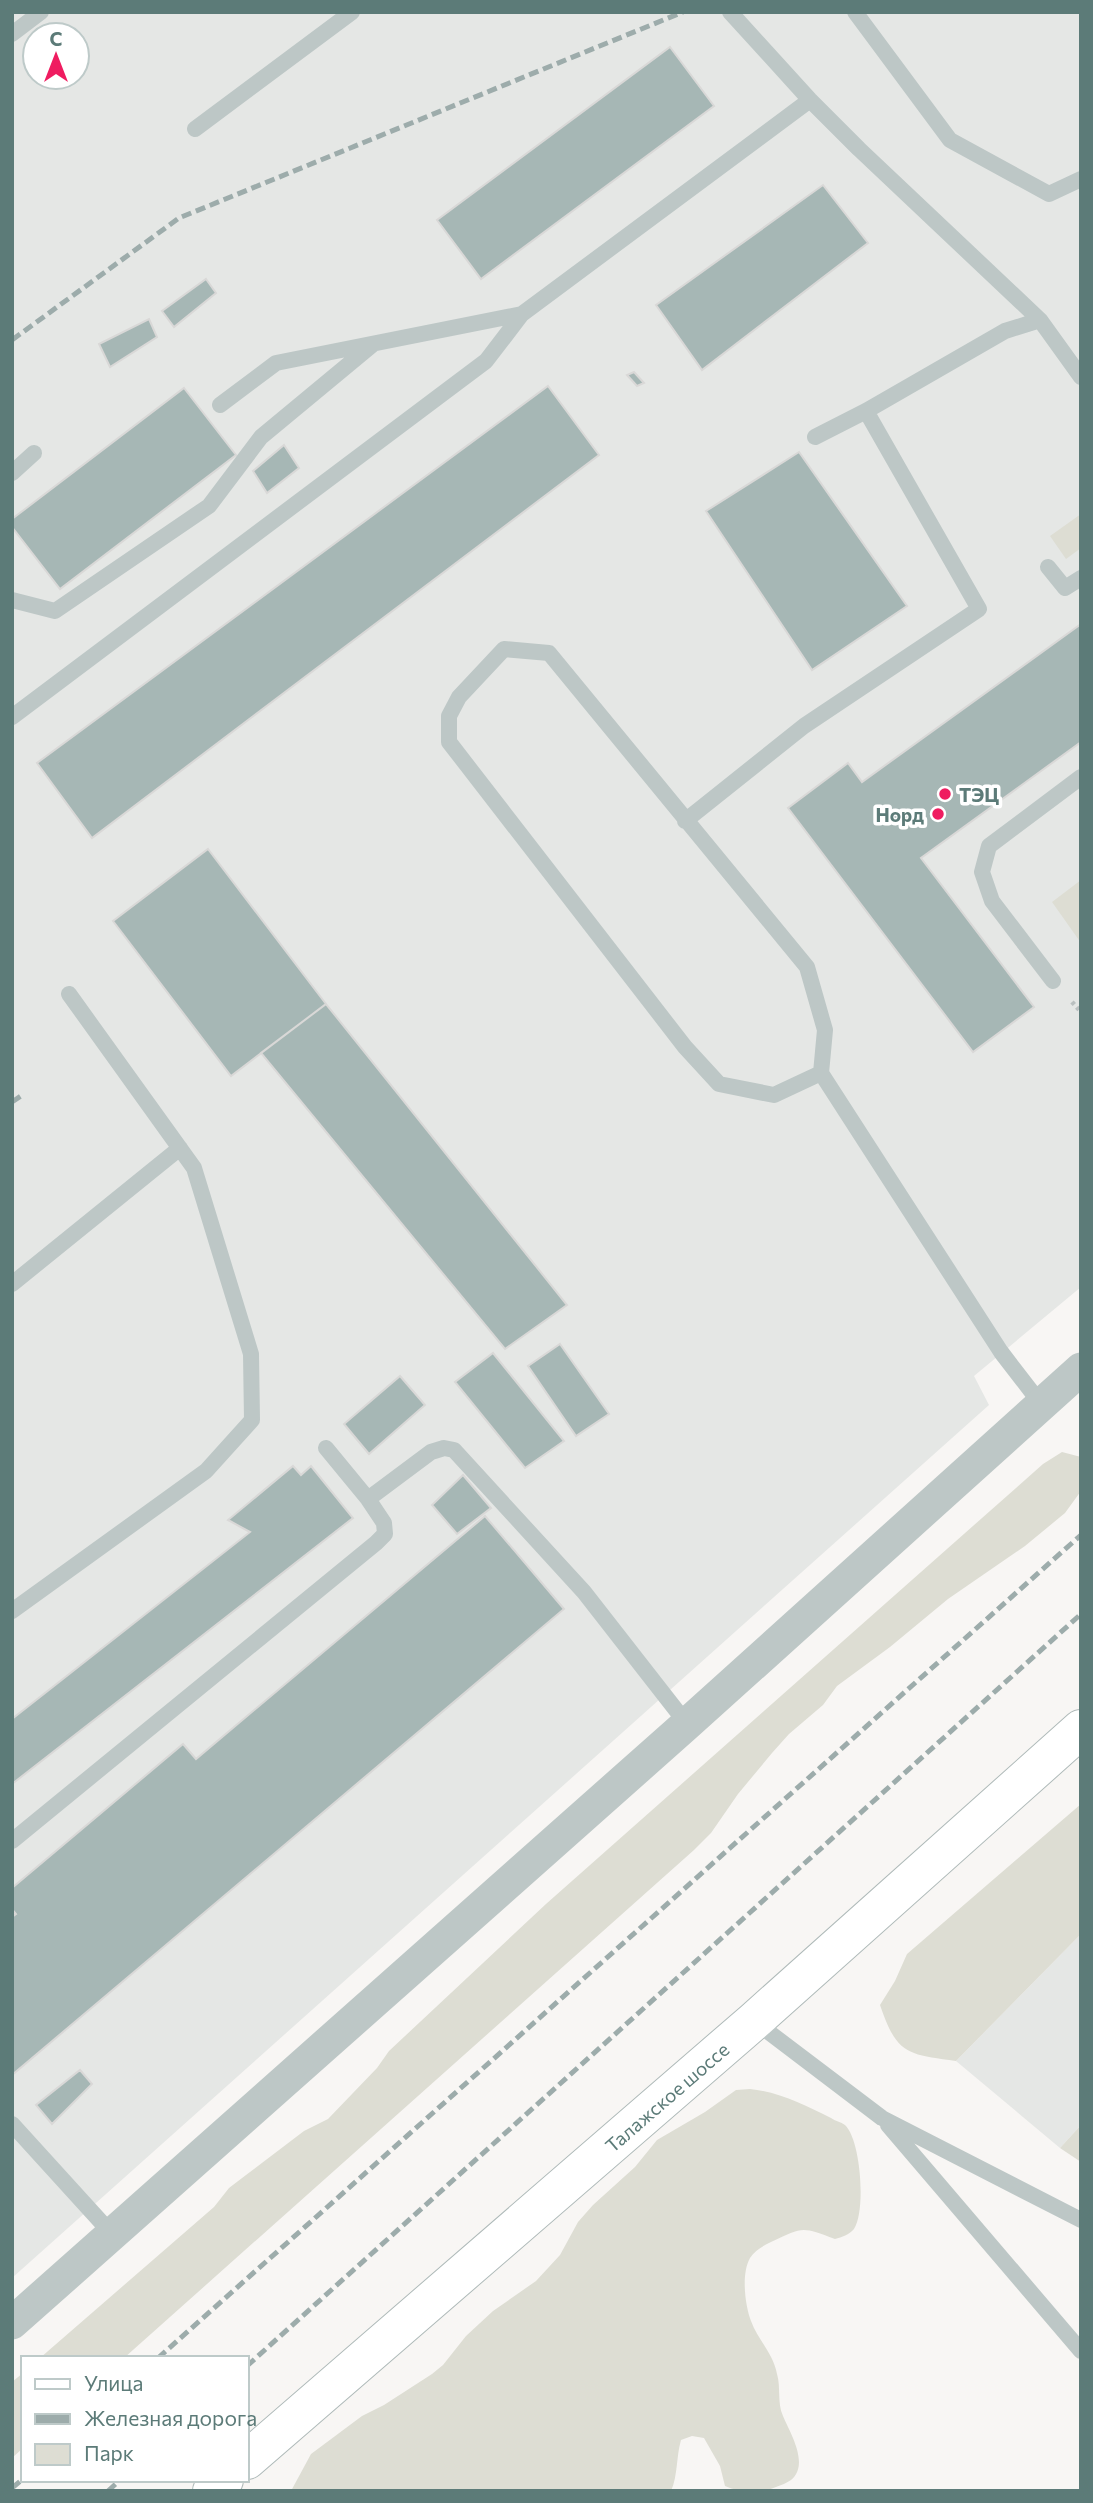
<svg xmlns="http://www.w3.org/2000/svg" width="1093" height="2503" font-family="Commissioner,sans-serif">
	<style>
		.built { fill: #e5e7e5; fill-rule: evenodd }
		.green { fill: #ddddd3 }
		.building { fill: #a6b7b5; stroke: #d9d8d7; stroke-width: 2 }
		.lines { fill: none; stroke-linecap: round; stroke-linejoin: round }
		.primary-casing { stroke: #afbab9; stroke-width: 40 }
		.path { stroke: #bac0c0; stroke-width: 4.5; stroke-dasharray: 3.5 3.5; stroke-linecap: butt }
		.lane { stroke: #bdc7c6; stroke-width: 16 }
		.street { stroke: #bdc7c6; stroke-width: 33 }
		.primary { stroke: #fff; stroke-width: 38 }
		.rail { stroke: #9dacab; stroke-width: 5; stroke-dasharray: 10 5; stroke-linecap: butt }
		.poi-dot { fill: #ef1c60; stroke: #fff; stroke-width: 2.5 }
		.labels { text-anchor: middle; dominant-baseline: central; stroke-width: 7; stroke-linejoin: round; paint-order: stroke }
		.poi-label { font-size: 19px; font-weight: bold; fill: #5c7b78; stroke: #fff; text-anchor: start }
		.street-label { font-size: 19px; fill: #5c7b78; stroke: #fff }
	</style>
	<rect width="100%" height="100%" fill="#f8f6f4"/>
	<path class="built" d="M 12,12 L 1081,12 L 1081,1287 L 974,1376 L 989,1405 L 12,2278 ZM 35,35 L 77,35 L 77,77 L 35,77 Z
		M 1081,1934 L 1081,2125 L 1060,2148 L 956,2061 Z"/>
	<path class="green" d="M 1081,514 L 1081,548 L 1066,559 L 1050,536 Z
		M 1081,880 L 1081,943 L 1052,902 Z
		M 1062,1452 L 1081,1457 L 1081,1491 L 1065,1513 L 1025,1546 L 948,1599 L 890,1647 L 837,1686 L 823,1705 L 789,1734 L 772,1753 L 738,1794 L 711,1833 L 694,1850 L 124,2358 L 40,2358 L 214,2207 L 229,2188 L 246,2175 L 304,2131 L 328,2119 L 377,2068 L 389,2051 L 546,1904 L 1043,1464 Z
		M 1081,1804 L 1081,1934 L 956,2061 C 907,2054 897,2055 880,2005 L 895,1981 L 907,1954 Z
		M 750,2089 C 779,2092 805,2105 831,2118 C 835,2121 841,2122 845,2125 C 861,2140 866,2211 854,2229 C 849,2235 842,2237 835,2239 C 801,2226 803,2227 771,2242 C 763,2246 755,2250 750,2258 C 741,2274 745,2305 751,2321 C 758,2340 773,2353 777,2374 C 781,2387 777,2403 783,2416 C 790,2433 810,2464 791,2480 C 787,2483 781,2485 776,2487 C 761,2494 740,2493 725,2486 L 720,2466 L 704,2438 L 692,2436 L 681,2440 C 676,2457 678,2475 671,2491 L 291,2491 L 311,2454 L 362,2416 L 384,2405 L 432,2374 L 443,2365 L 466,2336 L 493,2311 L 536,2281 L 560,2255 L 578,2222 L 593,2205 L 635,2167 L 657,2140 L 705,2112 L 736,2090 Z
		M 1081,2125 L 1081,2162 L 1060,2148 Z
		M 23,2373 L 23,2448 L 12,2458 L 12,2382 Z"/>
	<path class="building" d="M 670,47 L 714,106 L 481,279 L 437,220 Z
		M 823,185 L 868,243 L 702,370 L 656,305 Z
		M 206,279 L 216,293 L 174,327 L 162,311 Z
		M 149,319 L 157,337 L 110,367 L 99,344 Z
		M 634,372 L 644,383 L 637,386 L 627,375 Z
		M 548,386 L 599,455 L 92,838 L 37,763 Z
		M 184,388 L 236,455 L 60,589 L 12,527 L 12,519 Z
		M 284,445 L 299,468 L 267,493 L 253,471 Z
		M 799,452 L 907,606 L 812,670 L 706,511 Z
		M 1081,624 L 1081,742 L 921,858 L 1034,1007 L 973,1052 L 788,808 L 848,763 L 862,782 Z
		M 208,849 L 326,1004 L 231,1076 L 113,921 Z
		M 326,1004 L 567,1305 L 505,1349 L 261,1053 Z
		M 560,1344 L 609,1414 L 576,1436 L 528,1366 Z
		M 493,1353 L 564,1441 L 525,1468 L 455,1382 Z
		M 400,1376 L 425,1405 L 369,1454 L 344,1424 Z
		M 293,1466 L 301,1475 L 311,1466 L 353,1518 L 12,1784 L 12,1719 L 250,1532 L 228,1520 Z
		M 463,1475 L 491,1508 L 457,1534 L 432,1505 Z
		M 485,1516 L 564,1609 L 12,2075 L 12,1917 L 16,1914 L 12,1909 L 12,1888 L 183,1744 L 196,1759 Z
		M 80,2070 L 92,2084 L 52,2124 L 36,2105 Z"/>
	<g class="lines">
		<g class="primary-casing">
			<g id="primary">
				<path id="s1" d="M 247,2460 L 754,2021 L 1081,1729"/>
				<path d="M 212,2491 L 224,2480"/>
			</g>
		</g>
		<path class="path" d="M 1072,1002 L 1081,1012"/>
		<path class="lane" d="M 730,12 L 810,100 L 859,149 L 1040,320 L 1081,377
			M 855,12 L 950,140 L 1049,194 L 1081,179
			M 12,34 L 41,12
			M 195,129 L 352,12
			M 220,405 L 276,363 L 522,314 L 810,100
			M 815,437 L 866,411 L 1005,331 L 1040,320
			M 12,473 L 34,453
			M 1048,567 L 1065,588 L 1081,578
			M 12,600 L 55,611 L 209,506 L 261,437 L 372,345
			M 12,717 L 486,361 L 522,314
			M 685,821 L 804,726 L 979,609 L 866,411
			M 1053,981 L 992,901 L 982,872 L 989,846 L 1081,777
			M 821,1073 L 774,1095 L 719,1084 L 685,1047 L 449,742 L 449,716 L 459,697 L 504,649 L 549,653 L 807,967 L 825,1030 L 821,1073 L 1001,1352 L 1041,1404
			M 12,1284 L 180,1148
			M 368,1499 L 431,1452 L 444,1448 L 454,1450 L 584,1592 L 687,1724
			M 12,1611 L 206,1471 L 252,1420 L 251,1354 L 194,1168 L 69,994
			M 12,1841 L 376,1543 L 385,1534 L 384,1523 L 368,1499 L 326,1448
			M 754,2021 L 882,2118 L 1081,2220
			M 12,2124 L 112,2234
			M 888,2125 L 1081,2351"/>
		<path class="street" d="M 12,2323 L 687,1724 L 1081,1369"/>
		<use href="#primary" class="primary"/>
		<path class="rail" d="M 12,340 L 179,218 L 683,12
			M 12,1102 L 24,1094
			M 158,2358 L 1081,1535
			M 247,2366 L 1081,1614
			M 12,2488 L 23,2479
			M 108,2491 L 120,2480"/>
	</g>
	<g class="poi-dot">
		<circle cx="945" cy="794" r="7"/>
		<circle cx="938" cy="814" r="7"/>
	</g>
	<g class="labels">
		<g class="poi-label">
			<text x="959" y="794">ТЭЦ</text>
			<text x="924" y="814" text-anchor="end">Норд</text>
		</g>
		<g class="street-label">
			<text stroke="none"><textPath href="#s1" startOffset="555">Талажское шоссе</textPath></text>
		</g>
	</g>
	<rect width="1093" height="2503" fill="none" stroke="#5c7b78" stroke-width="28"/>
	<rect x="21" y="2356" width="228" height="126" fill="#ffffff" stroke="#becac9" stroke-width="2"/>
	<rect x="35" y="2379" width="35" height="10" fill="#ffffff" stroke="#becac9" stroke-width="2"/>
	<text x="84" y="2391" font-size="21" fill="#5c7b78">Улица</text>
	<rect x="35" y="2414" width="35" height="10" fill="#9dacab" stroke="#becac9" stroke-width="2"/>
	<text x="84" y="2426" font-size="21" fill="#5c7b78">Железная дорога</text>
	<rect x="35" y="2444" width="35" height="21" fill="#ddddd3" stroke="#becac9" stroke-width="2"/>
	<text x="84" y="2461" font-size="21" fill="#5c7b78">Парк</text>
	<g transform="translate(56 56)"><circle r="33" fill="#ffffff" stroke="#becac9" stroke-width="2"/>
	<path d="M0-5L12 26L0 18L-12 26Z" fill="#ef1c60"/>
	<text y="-10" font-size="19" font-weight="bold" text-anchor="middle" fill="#5c7b78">С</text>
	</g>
</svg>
